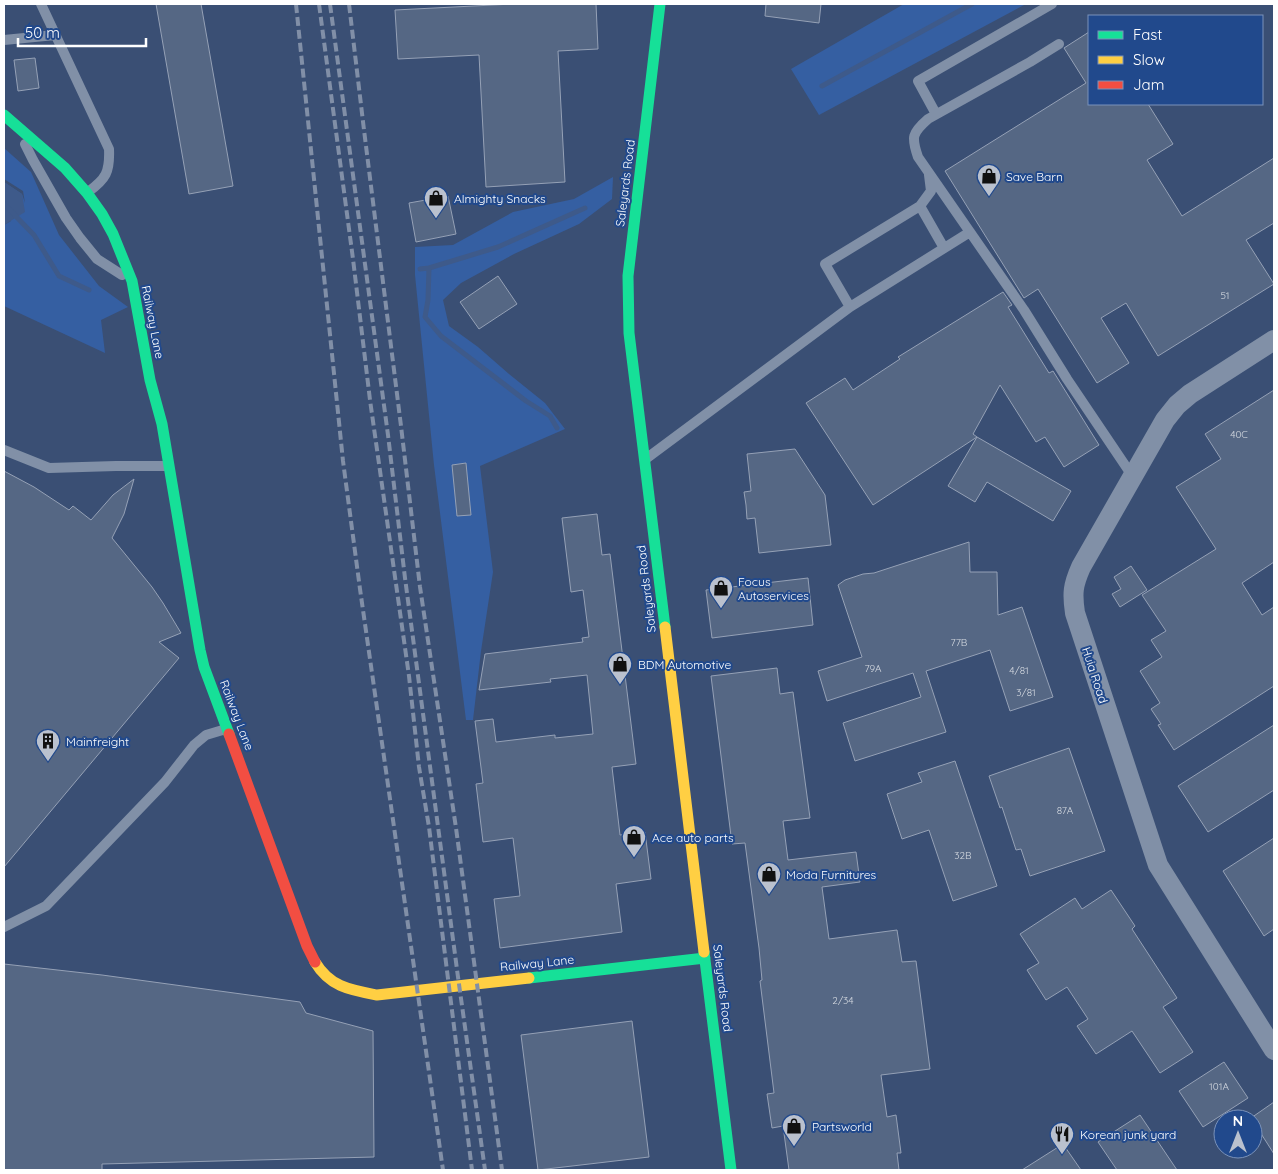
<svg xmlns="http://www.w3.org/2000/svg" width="1278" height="1174" font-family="Quicksand,sans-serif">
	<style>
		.green { fill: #355fa2 }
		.water { fill: #3e5a8a }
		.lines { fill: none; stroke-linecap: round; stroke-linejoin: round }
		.stream { stroke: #3e5a8a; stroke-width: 5 }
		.building { fill: #556784; stroke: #95a1b6 }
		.lane { stroke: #8190a7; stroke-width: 10 }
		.street { stroke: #8190a7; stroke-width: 20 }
		.fast { stroke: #16e098; stroke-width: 11 }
		.slow { stroke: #ffcf43; stroke-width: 11 }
		.jam { stroke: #f24e42; stroke-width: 11 }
		.rail { stroke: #818fa7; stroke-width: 4; stroke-dasharray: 9 4; stroke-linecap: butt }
		.labels { text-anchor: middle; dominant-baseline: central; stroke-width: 4; stroke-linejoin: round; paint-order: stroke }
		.number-label { font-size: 10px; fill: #d4d9e0 }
		.poi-label { font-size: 12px; fill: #fff; stroke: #21498c; text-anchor: start }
		.street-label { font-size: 12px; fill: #fff; stroke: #21498c }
	</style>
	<rect width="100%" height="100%" fill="#3a4f74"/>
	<path class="green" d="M 904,4 L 1026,4 L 819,115 L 791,69 Z
		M 4,148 L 31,172 L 59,235 L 99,286 L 128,307 L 101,320 L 105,353 L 4,306 L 4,225 L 11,221 L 4,182 L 22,194 L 25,203 L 23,191 L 4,179 Z
		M 613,177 L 612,199 L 579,224 L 514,254 L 461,283 L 443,300 L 449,326 L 478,347 L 509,374 L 545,403 L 565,429 L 480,466 L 493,572 L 481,651 L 473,720 L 466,720 L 434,465 L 415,275 L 415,247 L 453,245 L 513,212 L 574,199 Z"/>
	<path class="water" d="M 4,182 L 22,194 L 25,212 L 4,225 Z"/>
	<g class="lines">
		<path class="stream" d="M 822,86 L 972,4
			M 4,204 L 34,235 L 59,276 L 89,290
			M 429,268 L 428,300 L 425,317 L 441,336 L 526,401 L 550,416 L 557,428
			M 420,269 L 429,268 L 498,247 L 585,208"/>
	</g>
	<path class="building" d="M 156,4 L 201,4 L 233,186 L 189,194 Z
		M 513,4 L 596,4 L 598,49 L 558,51 L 565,182 L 486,187 L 479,55 L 398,59 L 395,10 Z
		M 766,4 L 821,4 L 819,23 L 765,16 Z
		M 1089,32 L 1089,104 L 1148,104 L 1173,144 L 1147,160 L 1182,216 L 1274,158 L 1274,223 L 1246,240 L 1274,284 L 1158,356 L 1126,303 L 1101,318 L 1129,363 L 1097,383 L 1038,289 L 1024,298 L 945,171 L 1086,83 L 1064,48 Z
		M 35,58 L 39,88 L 18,91 L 14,60 Z
		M 448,196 L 456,234 L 416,242 L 409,203 Z
		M 498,276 L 517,304 L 479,329 L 460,302 Z
		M 1003,292 L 1012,305 L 1008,307 L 1049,373 L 1053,371 L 1099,445 L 1064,467 L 1045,437 L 1036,442 L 1000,385 L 973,434 L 977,437 L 873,505 L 806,403 L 845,378 L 853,390 L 900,359 L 898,357 Z
		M 1274,390 L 1274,562 L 1242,583 L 1262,615 L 1274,607 L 1274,686 L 1174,750 L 1158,725 L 1161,724 L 1151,709 L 1160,703 L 1140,671 L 1162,657 L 1151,640 L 1166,631 L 1142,595 L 1216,549 L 1176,487 L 1221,459 L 1205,434 Z
		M 977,437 L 1071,491 L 1053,521 L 987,482 L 975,502 L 948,486 Z
		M 795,449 L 825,495 L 831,545 L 759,553 L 755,518 L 747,519 L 746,505 L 744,492 L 751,491 L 747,454 Z
		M 466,463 L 471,515 L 457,516 L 452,465 Z
		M 4,471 L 34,487 L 69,510 L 73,506 L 91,520 L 113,495 L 134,479 L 124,514 L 112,538 L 152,587 L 163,603 L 181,633 L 159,642 L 179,658 L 4,867 Z
		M 597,514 L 602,555 L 610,554 L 636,764 L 612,767 L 620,835 L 645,832 L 651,879 L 616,884 L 622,932 L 500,948 L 494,899 L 520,896 L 513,838 L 483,842 L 476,784 L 483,783 L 475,721 L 493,719 L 496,742 L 555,735 L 555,738 L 593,734 L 587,675 L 550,679 L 551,682 L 479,690 L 485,654 L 583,642 L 582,638 L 589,637 L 583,590 L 571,592 L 562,518 Z
		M 969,542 L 970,572 L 997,572 L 998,615 L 1022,607 L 1053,697 L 1010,711 L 990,650 L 926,671 L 946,732 L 855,761 L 843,723 L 921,697 L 913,673 L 827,701 L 818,671 L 862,657 L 838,585 L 845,580 L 863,574 L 874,573 Z
		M 1131,566 L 1147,590 L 1120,607 L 1112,594 L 1121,589 L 1114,577 Z
		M 808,578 L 813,625 L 712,638 L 706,590 Z
		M 777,668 L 780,694 L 793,692 L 810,818 L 783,821 L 788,860 L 856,852 L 860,882 L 822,887 L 829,939 L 897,930 L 902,962 L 916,961 L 930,1069 L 881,1075 L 887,1117 L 896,1115 L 901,1153 L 897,1153 L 899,1170 L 789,1170 L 783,1126 L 772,1128 L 767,1094 L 774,1093 L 760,981 L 762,980 L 759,948 L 745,843 L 732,844 L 711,676 Z
		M 1274,725 L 1274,790 L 1208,832 L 1178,786 Z
		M 1069,748 L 1105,851 L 1030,876 L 1021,849 L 1016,850 L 1002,807 L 1000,808 L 989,776 Z
		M 955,761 L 997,886 L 953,901 L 929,830 L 902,839 L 887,794 L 922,782 L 918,773 Z
		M 1274,838 L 1274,929 L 1264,936 L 1223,871 Z
		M 1111,890 L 1135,926 L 1132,929 L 1177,998 L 1163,1007 L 1193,1052 L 1160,1073 L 1132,1031 L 1096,1054 L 1077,1026 L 1088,1019 L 1067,987 L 1046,1000 L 1027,970 L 1039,963 L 1020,934 L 1075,898 L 1082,909 Z
		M 4,964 L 102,975 L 300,1002 L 306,1013 L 373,1031 L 374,1157 L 102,1164 L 102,1170 L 4,1170 Z
		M 632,1021 L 649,1157 L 538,1170 L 521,1035 Z
		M 1224,1062 L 1248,1098 L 1203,1127 L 1179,1091 Z
		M 1274,1102 L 1274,1154 L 1253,1121 L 1253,1119 L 1251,1118 Z
		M 1140,1115 L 1177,1170 L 1117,1170 L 1098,1142 Z
		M 1063,1144 L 1081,1170 L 1022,1170 Z"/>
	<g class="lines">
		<path class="lane" d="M 41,4 L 109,149 C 110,172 106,179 88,192
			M 4,40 L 55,35
			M 1059,44 L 1030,62 L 928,119 C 912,133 911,137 918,157 L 1024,310 L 1067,379 L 1133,477
			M 936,114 L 918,81 L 1052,4
			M 25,144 L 33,160 L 66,218 L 80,238 L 97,259 L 122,275
			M 920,206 L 931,191 L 929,175
			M 850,307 L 825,264 L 920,206 L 944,248
			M 4,450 L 49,468 L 116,466 L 167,466
			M 647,458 L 850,307 L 970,232
			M 4,927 L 46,906 L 165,782 L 194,745 L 206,735 L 226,729"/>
		<path class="street" d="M 1274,340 L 1190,394 L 1177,405 L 1165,420 L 1081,567 C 1073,585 1072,593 1075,613 L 1158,865 L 1274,1050"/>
		<path class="fast" d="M 660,4 L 628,276 L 629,333 L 665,627
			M 4,115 L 65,168 L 87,193 L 102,214 L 113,234 L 132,281 L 150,380 L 162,424 L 200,650 L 204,667 L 229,734
			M 704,952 L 731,1170
			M 529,978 L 705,958"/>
		<path class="slow" d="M 665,627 L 704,952
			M 315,962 C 330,987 350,990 377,995 L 529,978"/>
		<path class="jam" d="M 229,734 L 307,946 L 315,962"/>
		<path class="rail" d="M 296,4 L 343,461 L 360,589 L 443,1170
			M 319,4 L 353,259 L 370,400 L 409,676 L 419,767 L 429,827 L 472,1170
			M 330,4 L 388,435 L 405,578 L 458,977 L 485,1170
			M 349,4 L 364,130 L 401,426 L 420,587 L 456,828 L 502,1170"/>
	</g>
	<defs>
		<g id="shop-pin" transform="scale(1.25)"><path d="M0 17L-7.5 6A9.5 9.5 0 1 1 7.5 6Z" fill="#bac1ce" stroke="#21498c"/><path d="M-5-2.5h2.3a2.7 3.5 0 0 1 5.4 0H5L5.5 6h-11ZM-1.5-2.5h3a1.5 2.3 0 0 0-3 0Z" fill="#111"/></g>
		<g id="building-pin" transform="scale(1.25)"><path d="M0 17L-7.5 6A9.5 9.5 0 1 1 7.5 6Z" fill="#bac1ce" stroke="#21498c"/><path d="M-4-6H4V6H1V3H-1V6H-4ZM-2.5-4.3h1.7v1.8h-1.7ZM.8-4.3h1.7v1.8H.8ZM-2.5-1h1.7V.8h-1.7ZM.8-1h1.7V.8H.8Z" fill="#111"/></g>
		<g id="restaurant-pin" transform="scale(1.25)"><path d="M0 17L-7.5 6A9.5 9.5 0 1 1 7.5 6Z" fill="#bac1ce" stroke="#21498c"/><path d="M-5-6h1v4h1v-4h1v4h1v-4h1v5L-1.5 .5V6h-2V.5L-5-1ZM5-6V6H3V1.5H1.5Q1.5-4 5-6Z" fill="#111"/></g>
	</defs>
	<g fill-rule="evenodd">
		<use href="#shop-pin" x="989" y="176"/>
		<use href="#shop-pin" x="436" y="198"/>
		<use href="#shop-pin" x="721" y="588"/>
		<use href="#shop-pin" x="620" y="664"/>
		<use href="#building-pin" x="48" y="741"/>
		<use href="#shop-pin" x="634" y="837"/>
		<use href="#shop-pin" x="769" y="874"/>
		<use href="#shop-pin" x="794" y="1126"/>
		<use href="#restaurant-pin" x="1062" y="1134"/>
	</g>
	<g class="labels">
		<g class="number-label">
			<text x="1225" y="295">51</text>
			<text x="1239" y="434">40C</text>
			<text x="959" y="642">77B</text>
			<text x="873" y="668">79A</text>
			<text x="1019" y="670">4/81</text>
			<text x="1026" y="692">3/81</text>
			<text x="1065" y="810">87A</text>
			<text x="963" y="855">32B</text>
			<text x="843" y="1000">2/34</text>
			<text x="1219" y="1086">101A</text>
		</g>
		<g class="poi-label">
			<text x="1006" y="176">Save Barn</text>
			<text x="454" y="198">Almighty Snacks</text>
			<text x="738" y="581">Focus<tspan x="738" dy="14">Autoservices</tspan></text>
			<text x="638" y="664">BDM Automotive</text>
			<text x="66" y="741">Mainfreight</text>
			<text x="652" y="837">Ace auto parts</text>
			<text x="786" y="874">Moda Furnitures</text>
			<text x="812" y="1126">Partsworld</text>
			<text x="1080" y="1134">Korean junk yard</text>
		</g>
		<g class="street-label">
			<text transform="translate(625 183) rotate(-83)">Saleyards Road</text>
			<text transform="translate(153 322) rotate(79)">Railway Lane</text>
			<text transform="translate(646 589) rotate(-97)">Saleyards Road</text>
			<text transform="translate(1095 675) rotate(72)">Huia Road</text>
			<text transform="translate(237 715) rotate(69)">Railway Lane</text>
			<text transform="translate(537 963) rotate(-6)">Railway Lane</text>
			<text transform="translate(723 988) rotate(83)">Saleyards Road</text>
		</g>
	</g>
	<rect width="1278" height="1174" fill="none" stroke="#ffffff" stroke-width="10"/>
	<rect x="1088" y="15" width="175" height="90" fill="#21498c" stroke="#7a92ba"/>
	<rect x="1098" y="31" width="25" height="8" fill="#16e098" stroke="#7a92ba"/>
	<text x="1133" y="40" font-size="15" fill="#ffffff">Fast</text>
	<rect x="1098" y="56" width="25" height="8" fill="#ffcf43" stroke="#7a92ba"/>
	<text x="1133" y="65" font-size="15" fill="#ffffff">Slow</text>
	<rect x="1098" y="81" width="25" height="8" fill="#f24e42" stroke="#7a92ba"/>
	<text x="1133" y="90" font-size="15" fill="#ffffff">Jam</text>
	<g transform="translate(1238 1134)"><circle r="24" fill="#21498c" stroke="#7a92ba"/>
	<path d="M0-4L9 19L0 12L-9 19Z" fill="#bac1ce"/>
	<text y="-8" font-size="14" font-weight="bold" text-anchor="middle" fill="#ffffff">N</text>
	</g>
	<path d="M18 38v8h128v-8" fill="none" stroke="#ffffff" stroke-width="2.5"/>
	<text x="25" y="38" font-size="15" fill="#ffffff" stroke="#21498c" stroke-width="4" paint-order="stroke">50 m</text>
</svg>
